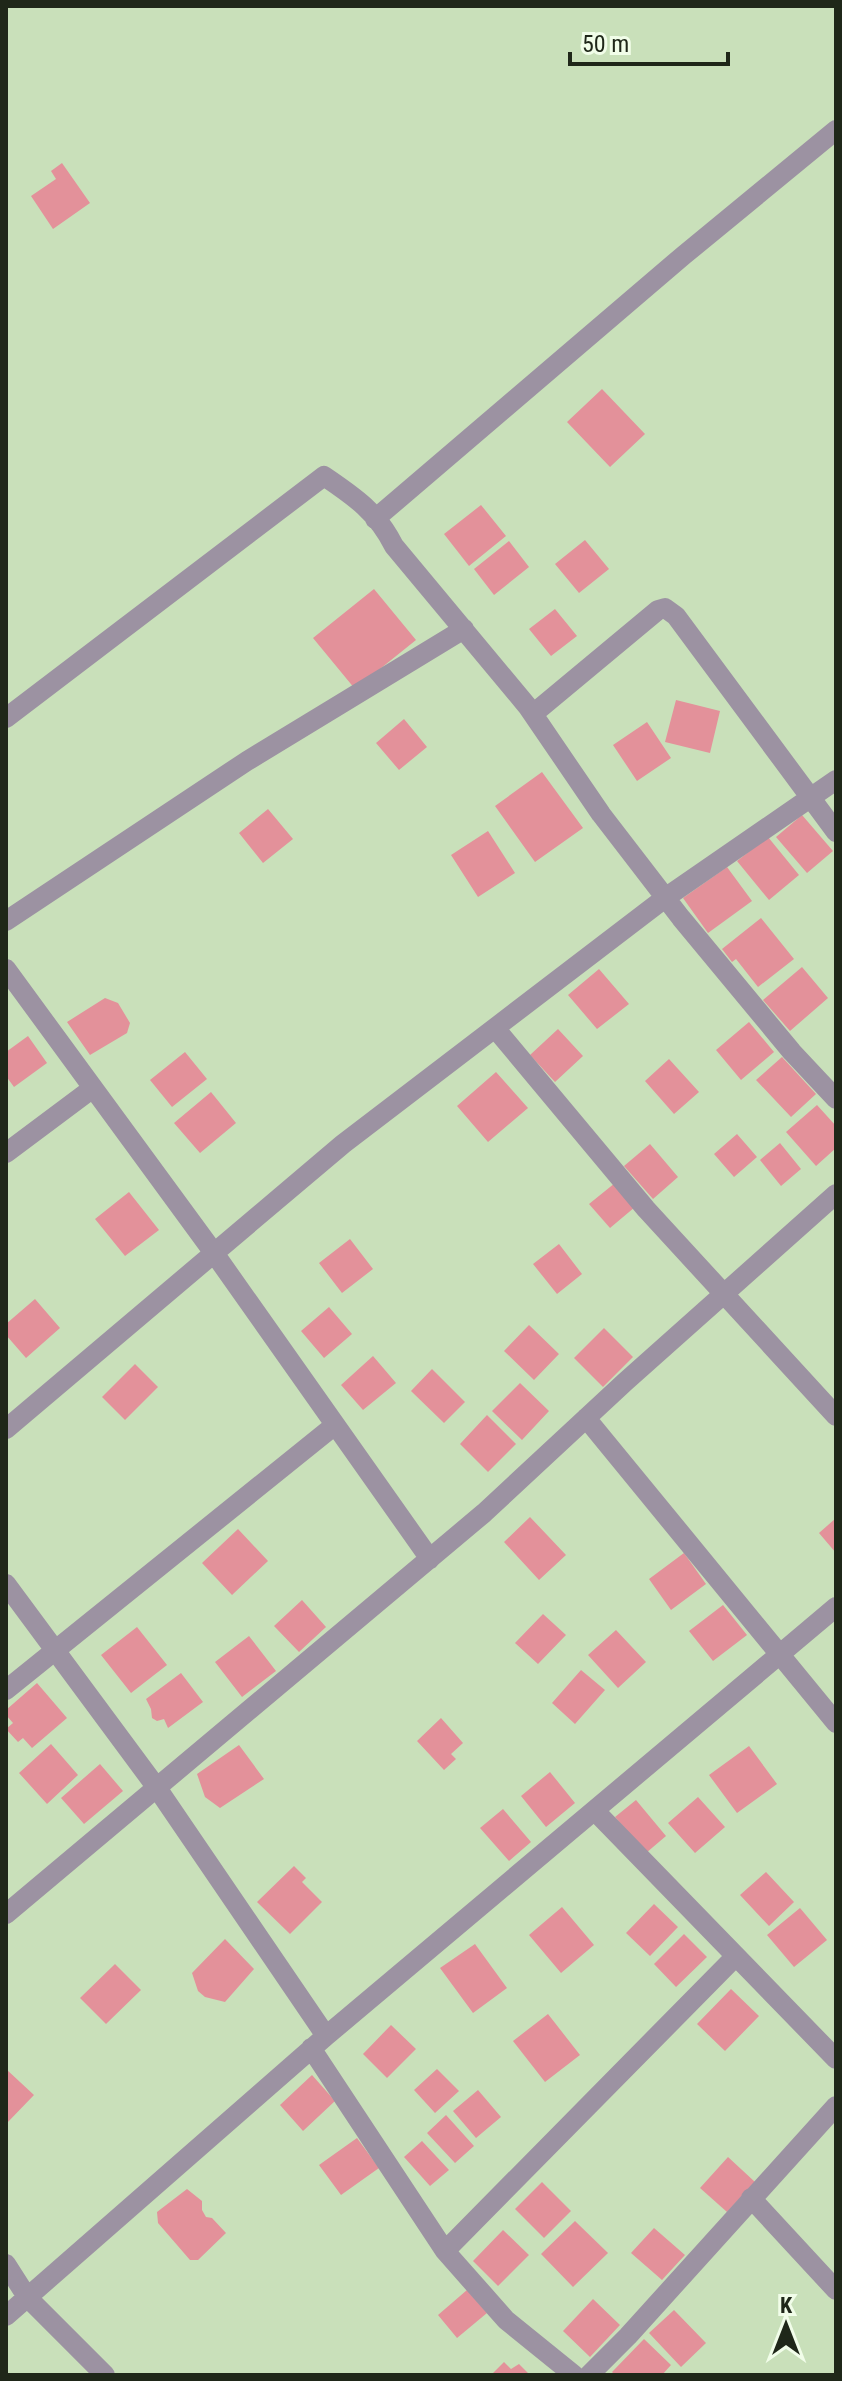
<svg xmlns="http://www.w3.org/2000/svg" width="842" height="2381" font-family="'Roboto Condensed',sans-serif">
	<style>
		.building { fill: #e3919a }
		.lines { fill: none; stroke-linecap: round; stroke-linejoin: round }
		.street { stroke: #9c92a2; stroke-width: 20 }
	</style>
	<rect width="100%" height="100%" fill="#c9e0ba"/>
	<path class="building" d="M 62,163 L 90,203 L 53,229 L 31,196 L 56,179 L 51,171 Z
		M 602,389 L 645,434 L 610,467 L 567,422 Z
		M 481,505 L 506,536 L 469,566 L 444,534 Z
		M 585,540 L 609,569 L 579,593 L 555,564 Z
		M 509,541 L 529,567 L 494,595 L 474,569 Z
		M 374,589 L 416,640 L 355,689 L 313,638 Z
		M 555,609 L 577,636 L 551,656 L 529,629 Z
		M 676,700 L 720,711 L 710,753 L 665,742 Z
		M 404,719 L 427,747 L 399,770 L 376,743 Z
		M 647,722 L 671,758 L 637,781 L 613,745 Z
		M 542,772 L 583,828 L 535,862 L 495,806 Z
		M 268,809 L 293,839 L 263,863 L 239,833 Z
		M 802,815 L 833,851 L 807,873 L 776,837 Z
		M 488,831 L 515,873 L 478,897 L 451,855 Z
		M 768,837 L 799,875 L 769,900 L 737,861 Z
		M 727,867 L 752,901 L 708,933 L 683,898 Z
		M 761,918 L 794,959 L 758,987 L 736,959 L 732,962 L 722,949 Z
		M 802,967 L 828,998 L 790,1031 L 763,1000 Z
		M 599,969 L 629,1004 L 597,1029 L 568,995 Z
		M 105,998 L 118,1003 L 130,1023 L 127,1033 L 90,1055 L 67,1022 Z
		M 749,1022 L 774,1052 L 741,1080 L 716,1050 Z
		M 558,1029 L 583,1056 L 555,1082 L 530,1055 Z
		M 28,1036 L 47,1063 L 14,1087 L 6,1076 L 6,1052 Z
		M 185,1052 L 207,1079 L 172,1107 L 150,1080 Z
		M 782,1057 L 816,1094 L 791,1117 L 756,1080 Z
		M 669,1059 L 699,1092 L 674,1114 L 645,1081 Z
		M 496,1072 L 528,1108 L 488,1142 L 457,1106 Z
		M 211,1092 L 236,1123 L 200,1153 L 174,1123 Z
		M 817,1105 L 836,1126 L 836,1148 L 816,1166 L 786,1132 Z
		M 737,1134 L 757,1157 L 734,1177 L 714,1154 Z
		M 780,1143 L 801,1169 L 781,1186 L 760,1160 Z
		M 650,1144 L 678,1177 L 653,1199 L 624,1166 Z
		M 615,1183 L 635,1207 L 610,1228 L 589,1204 Z
		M 129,1192 L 159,1230 L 125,1256 L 95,1219 Z
		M 350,1239 L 373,1269 L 342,1293 L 319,1263 Z
		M 559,1244 L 582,1274 L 557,1294 L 533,1264 Z
		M 35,1299 L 60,1328 L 26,1358 L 6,1335 L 6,1324 Z
		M 329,1307 L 352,1334 L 324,1358 L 301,1331 Z
		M 529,1325 L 559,1354 L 534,1380 L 504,1351 Z
		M 604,1328 L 633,1357 L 603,1387 L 574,1358 Z
		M 373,1356 L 396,1383 L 363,1410 L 341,1385 Z
		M 135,1364 L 158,1387 L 125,1420 L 102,1397 Z
		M 432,1369 L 465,1402 L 444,1423 L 411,1391 Z
		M 520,1383 L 549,1411 L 522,1440 L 492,1411 Z
		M 487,1415 L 516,1444 L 488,1472 L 460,1444 Z
		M 530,1517 L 566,1555 L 539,1580 L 504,1542 Z
		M 836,1518 L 836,1553 L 819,1533 Z
		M 238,1529 L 268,1561 L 232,1595 L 202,1563 Z
		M 684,1553 L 706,1584 L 671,1610 L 649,1579 Z
		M 302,1600 L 326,1627 L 299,1652 L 274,1626 Z
		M 723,1605 L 747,1635 L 713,1661 L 689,1631 Z
		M 543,1614 L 566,1635 L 538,1664 L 515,1643 Z
		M 137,1627 L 167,1665 L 131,1693 L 101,1655 Z
		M 616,1630 L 646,1662 L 618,1688 L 588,1655 Z
		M 249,1636 L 276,1671 L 242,1697 L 215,1662 Z
		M 581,1670 L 605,1690 L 575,1724 L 552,1703 Z
		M 181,1673 L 203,1702 L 168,1728 L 164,1719 L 157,1721 L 152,1718 L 151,1709 L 146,1699 Z
		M 37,1683 L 67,1718 L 32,1748 L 23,1738 L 18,1742 L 6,1729 L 13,1723 L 6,1715 L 6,1710 Z
		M 441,1718 L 463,1743 L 451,1754 L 456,1759 L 444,1770 L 417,1741 Z
		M 51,1744 L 78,1775 L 47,1804 L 19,1773 Z
		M 239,1745 L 264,1779 L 220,1808 L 205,1797 L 197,1774 Z
		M 749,1746 L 777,1784 L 737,1813 L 709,1775 Z
		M 100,1764 L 123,1791 L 84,1824 L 61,1798 Z
		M 550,1772 L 575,1803 L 546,1827 L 521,1796 Z
		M 698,1797 L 725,1827 L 695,1853 L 668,1823 Z
		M 636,1800 L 666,1836 L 646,1853 L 615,1817 Z
		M 503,1809 L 531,1842 L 509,1861 L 480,1828 Z
		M 294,1866 L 306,1878 L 302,1882 L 322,1902 L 290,1934 L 257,1902 Z
		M 766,1872 L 794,1902 L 769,1926 L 740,1895 Z
		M 654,1904 L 678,1927 L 650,1956 L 626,1933 Z
		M 562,1907 L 594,1945 L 561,1973 L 529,1935 Z
		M 800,1908 L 827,1940 L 794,1967 L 767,1935 Z
		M 684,1934 L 707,1957 L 676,1987 L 654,1964 Z
		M 225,1939 L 254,1969 L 225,2002 L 205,1997 L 198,1991 L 192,1973 Z
		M 475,1944 L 507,1988 L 473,2013 L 440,1968 Z
		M 115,1964 L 141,1990 L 106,2024 L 80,1998 Z
		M 731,1989 L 759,2016 L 725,2051 L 697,2024 Z
		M 548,2014 L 580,2055 L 545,2082 L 513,2041 Z
		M 391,2025 L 416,2049 L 387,2078 L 363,2054 Z
		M 6,2069 L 34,2095 L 6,2124 Z
		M 437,2069 L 459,2091 L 435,2113 L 414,2090 Z
		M 312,2075 L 335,2101 L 303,2131 L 280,2105 Z
		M 478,2090 L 501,2117 L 476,2138 L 453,2111 Z
		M 446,2115 L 474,2146 L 455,2163 L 427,2133 Z
		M 357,2138 L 379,2168 L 341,2195 L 319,2165 Z
		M 422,2141 L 449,2170 L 430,2186 L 404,2157 Z
		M 728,2157 L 755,2182 L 727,2212 L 700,2188 Z
		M 542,2182 L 571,2211 L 544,2238 L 515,2209 Z
		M 187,2189 L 202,2201 L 202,2210 L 206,2217 L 212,2218 L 226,2233 L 198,2260 L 190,2260 L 158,2223 L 157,2212 Z
		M 575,2221 L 608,2253 L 573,2287 L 541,2254 Z
		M 654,2228 L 685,2255 L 662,2280 L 631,2253 Z
		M 503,2230 L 529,2255 L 498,2286 L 473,2261 Z
		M 467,2290 L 487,2313 L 457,2338 L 438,2315 Z
		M 593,2299 L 620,2325 L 590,2357 L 563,2331 Z
		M 674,2310 L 706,2343 L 681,2367 L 649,2333 Z
		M 644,2339 L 671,2365 L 662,2375 L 615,2375 L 612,2372 Z
		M 504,2362 L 511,2369 L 519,2364 L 530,2375 L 491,2375 Z"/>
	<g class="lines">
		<path class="street" d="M 375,519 L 684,255 L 836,130
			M 533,714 L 658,610 L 665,608 L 676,616 L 836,832
			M 6,718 L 324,476 C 355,497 377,512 394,546 L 528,707 L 601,814 L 681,918 L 792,1052 L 836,1099
			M 6,921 L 247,761 L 464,629
			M 6,969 L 214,1253 L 430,1559
			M 495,1028 L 646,1209 L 836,1416
			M 6,1153 L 93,1088
			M 586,1418 L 836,1723
			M 6,1429 L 343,1144 L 665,898 L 836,780
			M 6,1584 L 157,1788 L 326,2036
			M 6,1690 L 335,1425
			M 595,1811 L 836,2059
			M 6,1914 L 484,1513 L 625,1382 L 836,1194
			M 311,2048 L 445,2251 L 506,2320 L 574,2375
			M 751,2198 L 836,2290
			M 445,2251 L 736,1956
			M 6,2264 L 27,2297 L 105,2375
			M 6,2316 L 326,2036 L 836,1607
			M 589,2375 L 628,2336 L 836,2106"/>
	</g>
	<rect width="842" height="2381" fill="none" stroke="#1f2719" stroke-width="16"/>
	<g transform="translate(786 2325)" stroke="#f1fde9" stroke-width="6" paint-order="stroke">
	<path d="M0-6L14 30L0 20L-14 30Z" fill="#1f2719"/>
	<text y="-12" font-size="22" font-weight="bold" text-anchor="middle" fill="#1f2719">K</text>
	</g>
	<path d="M570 52v12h158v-12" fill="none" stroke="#1f2719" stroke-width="4"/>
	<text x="582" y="52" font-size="24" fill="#1f2719" stroke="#f1fde9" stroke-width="6" paint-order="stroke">50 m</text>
</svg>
